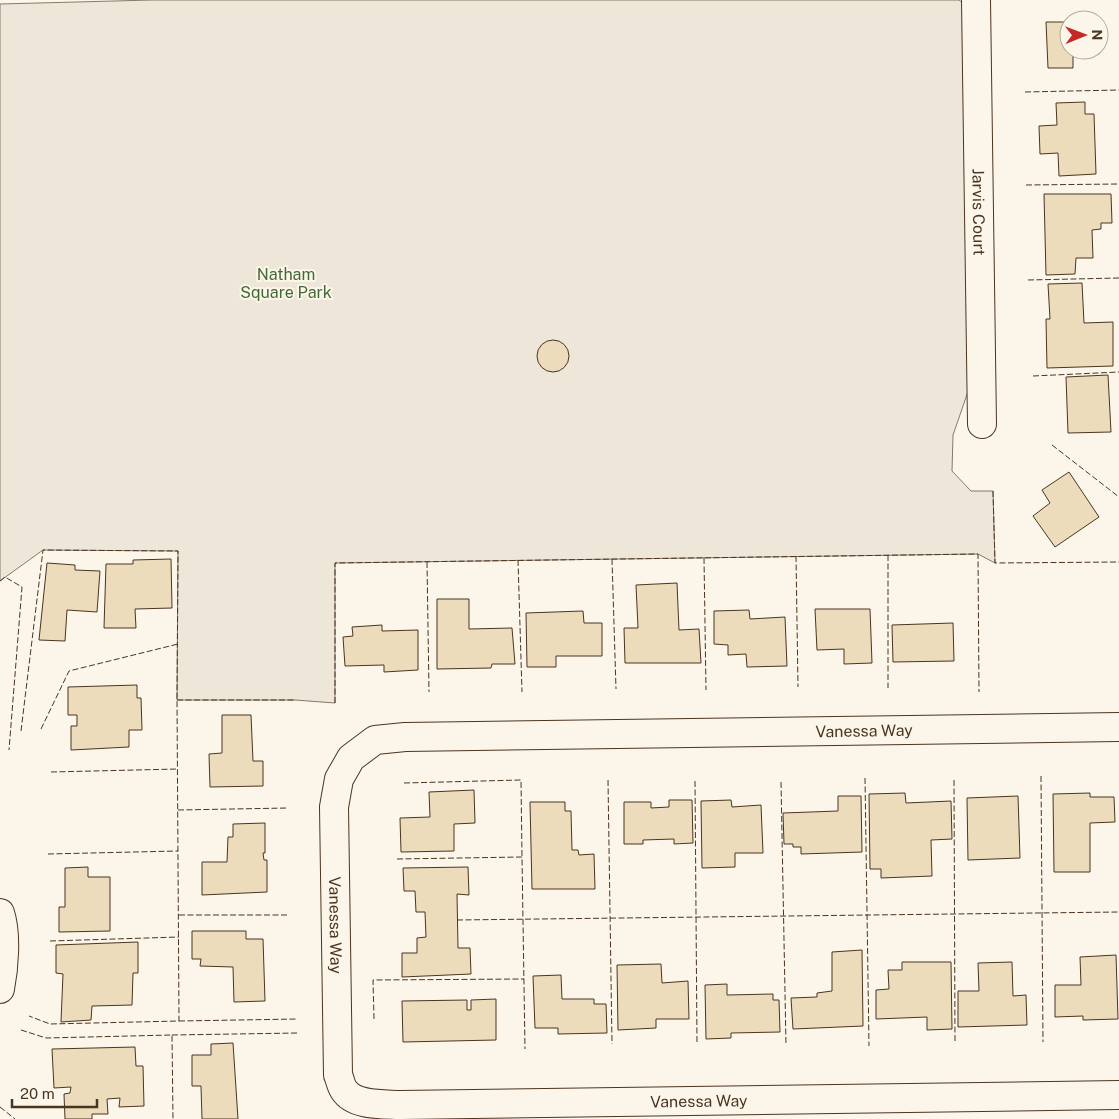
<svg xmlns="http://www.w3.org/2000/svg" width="1119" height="1119" font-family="'Public Sans',sans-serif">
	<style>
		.green { fill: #ede6d9; stroke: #887966 }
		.building { fill: #ecdcbc; stroke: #4a3520 }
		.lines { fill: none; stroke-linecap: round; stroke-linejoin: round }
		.minor-casing { stroke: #4a3520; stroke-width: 30 }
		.minor { stroke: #fbf6e9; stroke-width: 28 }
		.fence { stroke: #4a3520; stroke-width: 1; stroke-dasharray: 6 2.5; stroke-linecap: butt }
		.labels { text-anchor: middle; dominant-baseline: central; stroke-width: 4; stroke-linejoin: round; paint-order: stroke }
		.street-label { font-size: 16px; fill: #4a3520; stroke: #fbf6e9 }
		.park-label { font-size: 16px; fill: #436837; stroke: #fbf6e9 }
	</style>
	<rect width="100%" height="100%" fill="#fbf6e9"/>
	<path class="green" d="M 152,0 L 959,0 L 964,4 L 972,380 L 953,435 L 952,471 L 971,491 L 993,491 L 995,563 L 978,554 L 335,563 L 335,703 L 295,700 L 177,700 L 178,551 L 43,550 L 0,581 L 0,4 Z"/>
	<path class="building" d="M 1046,22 L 1069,22 L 1069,50 L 1099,50 L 1099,54 L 1073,55 L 1073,68 L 1048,68 Z
		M 1085,102 L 1085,114 L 1094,114 L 1096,174 L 1059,176 L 1058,153 L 1040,154 L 1039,126 L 1057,125 L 1056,103 Z
		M 1044,194 L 1111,194 L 1112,223 L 1101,223 L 1101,229 L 1092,230 L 1093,258 L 1076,258 L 1075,274 L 1046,275 Z
		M 1082,283 L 1084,323 L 1113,322 L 1113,366 L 1047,368 L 1046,319 L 1050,319 L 1048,284 Z
		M537 356a16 16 0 1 1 32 0a16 16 0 1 1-32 0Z
		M 1108,375 L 1111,432 L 1068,433 L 1066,377 Z
		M 1069,472 L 1099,517 L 1055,547 L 1033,516 L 1050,503 L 1042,490 Z
		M 171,559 L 172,608 L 135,609 L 136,628 L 104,628 L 106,564 L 133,564 L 133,560 Z
		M 47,563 L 75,565 L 75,570 L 100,571 L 97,612 L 67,610 L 65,641 L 39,640 Z
		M 677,583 L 679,630 L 699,629 L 701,663 L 625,663 L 624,628 L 638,628 L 636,585 Z
		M 437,599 L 469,599 L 469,629 L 512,628 L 515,664 L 492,664 L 491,668 L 437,669 Z
		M 815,609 L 870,609 L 872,663 L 844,664 L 844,649 L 817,650 Z
		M 749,610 L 750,619 L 785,617 L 787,666 L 747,667 L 746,654 L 728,655 L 728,645 L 714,644 L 714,611 Z
		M 583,611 L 584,623 L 602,623 L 602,656 L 556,656 L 556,667 L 527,667 L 526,613 Z
		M 953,623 L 954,661 L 893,662 L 892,625 Z
		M 382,625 L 382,631 L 418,630 L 418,670 L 384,672 L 384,665 L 345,666 L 343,637 L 353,636 L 352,627 Z
		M 137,685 L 137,698 L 141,698 L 142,730 L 129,730 L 129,747 L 71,750 L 71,726 L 77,726 L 77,715 L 68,715 L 68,687 Z
		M 222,715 L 251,715 L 253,761 L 263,761 L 263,786 L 210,787 L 209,754 L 222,753 Z
		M 474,790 L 475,823 L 454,824 L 454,851 L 401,852 L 400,818 L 430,817 L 429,792 Z
		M 905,793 L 906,803 L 951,801 L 952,839 L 931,840 L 932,876 L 881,878 L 881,869 L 870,869 L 869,794 Z
		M 1090,793 L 1090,797 L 1114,797 L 1115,822 L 1090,823 L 1090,872 L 1054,872 L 1053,794 Z
		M 838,796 L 861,796 L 862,852 L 801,854 L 801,847 L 793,847 L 793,844 L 784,844 L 783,813 L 838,811 Z
		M 1018,796 L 1020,858 L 968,860 L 967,798 Z
		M 669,800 L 692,800 L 693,843 L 674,844 L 674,839 L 643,840 L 643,844 L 624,844 L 624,802 L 651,802 L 651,808 L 669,807 Z
		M 731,800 L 732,807 L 761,805 L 763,853 L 735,853 L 735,867 L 702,868 L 701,801 Z
		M 530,802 L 565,802 L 565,811 L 571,811 L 572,850 L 578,850 L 579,855 L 594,854 L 595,889 L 532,889 Z
		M 265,823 L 265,853 L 263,853 L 264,860 L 267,860 L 267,892 L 202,895 L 202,862 L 227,862 L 228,837 L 233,837 L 233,824 Z
		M 88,867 L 88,877 L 110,877 L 110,931 L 59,932 L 59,907 L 65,907 L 65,868 Z
		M 468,867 L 469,895 L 457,894 L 458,948 L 470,948 L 471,974 L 402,977 L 402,953 L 417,953 L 417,938 L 426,937 L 425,912 L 416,912 L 415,891 L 404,891 L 403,868 Z
		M 192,931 L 246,931 L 246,939 L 263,939 L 265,1001 L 234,1002 L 233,967 L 200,966 L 201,959 L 192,959 Z
		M 138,942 L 138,973 L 133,973 L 132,1005 L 92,1006 L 91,1020 L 61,1022 L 63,974 L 56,973 L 56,945 Z
		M 862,950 L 863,1026 L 793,1029 L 791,998 L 817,997 L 817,993 L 832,991 L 832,952 Z
		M 1116,955 L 1118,1019 L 1083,1020 L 1083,1016 L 1055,1017 L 1055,985 L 1081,985 L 1080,957 Z
		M 902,962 L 951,962 L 952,1029 L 927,1030 L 927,1017 L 876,1019 L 876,990 L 889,989 L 888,970 L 902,970 Z
		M 1012,962 L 1013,996 L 1026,995 L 1027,1025 L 958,1027 L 958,991 L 979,991 L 978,963 Z
		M 661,964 L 662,983 L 688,981 L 689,1019 L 656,1019 L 656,1028 L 618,1030 L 617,965 Z
		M 561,975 L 562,999 L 594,999 L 594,1004 L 606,1004 L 607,1033 L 558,1034 L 558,1028 L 535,1028 L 533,976 Z
		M 727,984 L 727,995 L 773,994 L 773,1000 L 779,1000 L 780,1032 L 731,1033 L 731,1038 L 706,1039 L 705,985 Z
		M 496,999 L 496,1040 L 403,1042 L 402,1001 L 467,1000 L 467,1010 L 471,1010 L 471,1000 Z
		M 233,1043 L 238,1119 L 202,1119 L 201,1086 L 192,1086 L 192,1055 L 211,1055 L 211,1044 Z
		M 135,1047 L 136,1066 L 143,1066 L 144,1106 L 119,1107 L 120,1098 L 107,1099 L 108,1114 L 92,1114 L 92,1119 L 65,1119 L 64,1094 L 70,1093 L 71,1087 L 54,1088 L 52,1049 Z"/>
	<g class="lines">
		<g class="minor-casing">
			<g id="minor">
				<path id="s1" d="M 976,0 L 982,424"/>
				<path id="s2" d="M 1119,727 L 405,737 L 375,740 L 351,758 L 339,779 L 334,807 L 338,1075 C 340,1079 341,1086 344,1090 C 354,1106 383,1104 400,1105 L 1119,1095"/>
				<path d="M 0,913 C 7,934 4,968 0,989"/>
			</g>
		</g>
		<use href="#minor" class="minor"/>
		<path class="fence" d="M 1025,92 L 1119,90
			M 1026,185 L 1119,184
			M 1028,280 L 1119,278
			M 1033,376 L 1119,372
			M 1052,445 L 1119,497
			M 993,491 L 995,563 L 1119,562
			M 888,555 L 888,688
			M 796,556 L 798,687
			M 704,558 L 706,690
			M 612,559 L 616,689
			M 518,560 L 522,692
			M 427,562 L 429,692
			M 0,581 L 5,577 L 22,587 L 9,750
			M 177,700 L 295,700
			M 335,703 L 335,563 L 978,554 L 979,692
			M 41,729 L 69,671 L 178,644
			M 21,731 L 43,550 L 178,551 L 177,700 L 179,1021 L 50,1024 L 29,1016
			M 51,772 L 178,769
			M 1041,776 L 1043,1042
			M 865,778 L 869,1046
			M 608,780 L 612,1044
			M 954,780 L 955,1041
			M 695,781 L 697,1044
			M 781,782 L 786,1045
			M 404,783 L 521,780 L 522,857
			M 178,810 L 288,808
			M 48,854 L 178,851
			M 397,859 L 522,857 L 525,1049
			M 179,915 L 289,915
			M 457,920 L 1119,912
			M 50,941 L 179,937
			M 374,1019 L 373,980 L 524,979
			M 179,1021 L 298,1019
			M 21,1030 L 46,1038 L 172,1035 L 173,1119
			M 172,1035 L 298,1033
			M 0,1107 L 15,1119"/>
	</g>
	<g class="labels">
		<g class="street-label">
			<text stroke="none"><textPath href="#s1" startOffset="212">Jarvis Court</textPath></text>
			<text transform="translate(864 731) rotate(-1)">Vanessa Way</text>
			<text stroke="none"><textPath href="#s2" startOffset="945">Vanessa Way</textPath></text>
			<text stroke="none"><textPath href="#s2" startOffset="1470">Vanessa Way</textPath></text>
		</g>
		<g class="park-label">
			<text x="286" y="274">Natham<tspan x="286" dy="18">Square Park</tspan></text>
		</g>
	</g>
	<g transform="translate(1084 35) rotate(89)"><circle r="24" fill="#fbf6e9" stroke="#b4a999"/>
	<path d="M0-4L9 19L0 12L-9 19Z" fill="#c62828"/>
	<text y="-8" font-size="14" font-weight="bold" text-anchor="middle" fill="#4a3520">N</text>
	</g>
	<path d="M12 1099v8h85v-8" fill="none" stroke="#4a3520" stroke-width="2.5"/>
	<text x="20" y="1099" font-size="15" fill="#4a3520" stroke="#fbf6e9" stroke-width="4" paint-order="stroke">20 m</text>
</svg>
